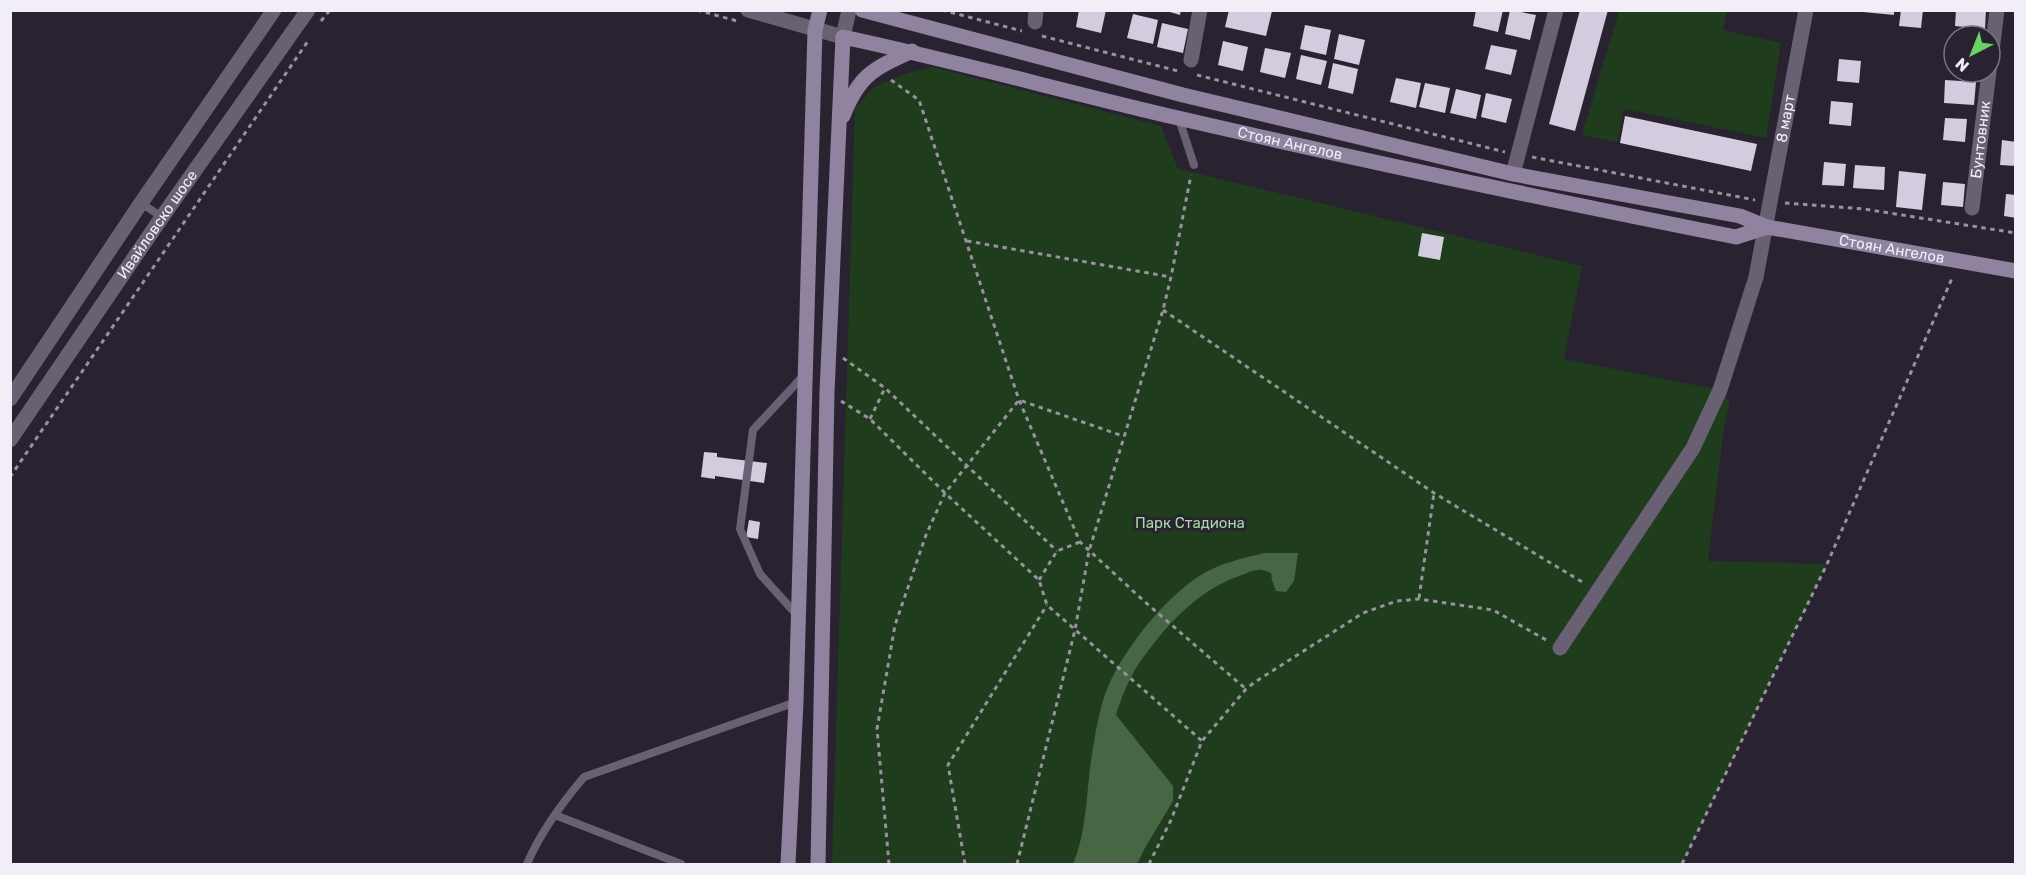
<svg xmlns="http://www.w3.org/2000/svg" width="2026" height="875" font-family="Rubik,sans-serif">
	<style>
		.green { fill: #1f3c1d }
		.water { fill: #466644 }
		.building { fill: #d3cbde }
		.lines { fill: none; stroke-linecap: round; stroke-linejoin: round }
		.path { stroke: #97929e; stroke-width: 3; stroke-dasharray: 4.5 4.5; stroke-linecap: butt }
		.service { stroke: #696173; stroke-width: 8 }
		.minor { stroke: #696173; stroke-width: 15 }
		.tertiary { stroke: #696173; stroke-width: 15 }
		.secondary { stroke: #8f83a0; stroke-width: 15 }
		.labels { text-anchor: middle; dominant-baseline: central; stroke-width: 6; stroke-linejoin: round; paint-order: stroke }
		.street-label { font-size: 15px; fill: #f2eef8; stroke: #292331 }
		.park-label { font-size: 15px; fill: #a5daa1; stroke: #292331 }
	</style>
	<rect width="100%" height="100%" fill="#292331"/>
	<path class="green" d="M 1619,11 L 1727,11 L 1723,30 L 1781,43 L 1766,138 L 1624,109 L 1617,142 L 1582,135 Z
		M 932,67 L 1161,126 L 1178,169 L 1582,266 L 1564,359 L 1720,390 L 1730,402 L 1724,426 L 1708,561 L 1827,564 L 1682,864 L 832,864 L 855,109 L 873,88 L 901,75 Z"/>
	<path class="water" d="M 1265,553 L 1298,553 L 1294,581 L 1286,592 L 1276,591 L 1272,580 L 1271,573 C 1268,572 1262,569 1258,570 C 1254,570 1249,572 1245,574 C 1198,588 1163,628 1136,668 C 1127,683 1121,699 1116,715 L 1173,786 L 1173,801 L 1145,848 L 1137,864 L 1073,864 C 1088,829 1086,786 1093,748 C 1097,724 1102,695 1114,674 C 1132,640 1168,595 1201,575 C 1220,563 1243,558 1265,553 Z"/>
	<path class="building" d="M 1079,10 L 1106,10 L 1101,33 L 1076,27 Z
		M 1163,10 L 1181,10 L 1180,15 Z
		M 1229,10 L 1272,11 L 1266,36 L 1225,27 Z
		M 1476,10 L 1503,10 L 1498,32 L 1473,26 Z
		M 1510,10 L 1536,15 L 1530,40 L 1505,34 Z
		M 1580,10 L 1608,10 L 1575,131 L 1549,124 Z
		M 1863,10 L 1894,10 L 1894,15 L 1863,12 Z
		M 1901,10 L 1923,10 L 1921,28 L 1899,26 Z
		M 1956,10 L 1986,10 L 1985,29 L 1955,26 Z
		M 1133,14 L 1158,20 L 1153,44 L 1127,38 Z
		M 1162,23 L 1188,29 L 1183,53 L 1157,47 Z
		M 1305,25 L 1331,30 L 1326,55 L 1300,49 Z
		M 1339,34 L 1365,40 L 1359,65 L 1334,59 Z
		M 1223,41 L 1248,47 L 1243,71 L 1218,65 Z
		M 1949,42 L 1954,43 L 1954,66 L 1948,65 Z
		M 1491,45 L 1517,50 L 1511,75 L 1485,69 Z
		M 1265,48 L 1291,53 L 1285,78 L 1260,72 Z
		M 1301,55 L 1327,61 L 1321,85 L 1296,79 Z
		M 1839,59 L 1861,61 L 1859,83 L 1837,81 Z
		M 1333,63 L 1358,69 L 1353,94 L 1328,88 Z
		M 1396,78 L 1421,83 L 1416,108 L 1390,102 Z
		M 1945,80 L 1976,82 L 1974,105 L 1944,103 Z
		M 1425,83 L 1450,88 L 1445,113 L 1419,107 Z
		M 1456,89 L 1481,95 L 1476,119 L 1450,113 Z
		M 1486,93 L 1512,99 L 1506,123 L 1481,117 Z
		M 1831,101 L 1853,103 L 1851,126 L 1829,124 Z
		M 1625,116 L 1757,144 L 1751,171 L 1620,143 Z
		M 1945,118 L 1967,119 L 1965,142 L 1943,140 Z
		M 2002,140 L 2016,142 L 2016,166 L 2000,165 Z
		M 1824,162 L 1846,164 L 1844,186 L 1822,185 Z
		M 1855,165 L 1885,167 L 1884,190 L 1853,188 Z
		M 1899,171 L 1926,174 L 1922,210 L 1896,207 Z
		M 1943,182 L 1965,184 L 1963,207 L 1941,205 Z
		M 2006,194 L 2016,195 L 2016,218 L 2004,216 Z
		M 1422,233 L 1444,237 L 1440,260 L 1418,256 Z
		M 704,452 L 717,453 L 717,457 L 767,463 L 764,483 L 715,476 L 715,479 L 701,477 Z
		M 749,520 L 760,522 L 758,539 L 746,537 Z"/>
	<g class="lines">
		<path class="path" d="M 697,10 L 737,21
			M 942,10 L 1022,31
			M 321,21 L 330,10
			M 1042,36 L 1178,71
			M 1197,75 L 1505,152
			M 891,80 L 919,100 L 1019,400 L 1080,542 L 1145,602 L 1246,689
			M 1532,157 L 1755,200
			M 1785,203 L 1864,209 L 2016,233
			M 967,241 L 1171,277
			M 1163,310 L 1434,493 L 1584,583
			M 843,358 L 885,388 L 1057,551
			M 841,401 L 870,419 L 945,493 L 1039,580 L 1047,605 L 1202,741
			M 870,419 L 885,388
			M 10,477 L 308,41
			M 1039,580 L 1057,551 L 1080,542
			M 1419,598 L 1434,493
			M 889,864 L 877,729 L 895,625 L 926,535 L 945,493 L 1019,400 L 1123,436
			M 965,864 L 948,765 L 1047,605
			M 1017,864 L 1075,630 L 1089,551 L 1163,310 L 1171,277 L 1191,175
			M 1149,864 L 1171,820 L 1202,741 L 1246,689 L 1255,682 L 1363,613 L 1397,601 L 1419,599 L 1493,610 L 1548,641
			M 1682,864 L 1827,564 L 1953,276"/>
		<path class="service" d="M 1179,119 L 1194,165
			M 141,203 L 162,217
			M 796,614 L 760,574 L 740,529 L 753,430 L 805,374
			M 555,815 L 681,864
			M 527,864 C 540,833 562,803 584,777 L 796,702"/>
		<g class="minor">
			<path d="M 1035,22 L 1036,10"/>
			<path d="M 1191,60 L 1200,10"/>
			<path d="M 1990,67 L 1997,10"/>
			<path d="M 1513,174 L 1556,10"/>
			<path id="s1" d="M 1972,208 L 1989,72"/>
			<path id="s2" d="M 1560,648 L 1693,448 L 1720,390 L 1756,277 L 1806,10"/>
		</g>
		<g class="tertiary">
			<path d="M 748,10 L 843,37 L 849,10"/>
			<path d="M 10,399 L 141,203 L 274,10"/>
			<path id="s3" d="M 10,440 L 162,217 L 308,10"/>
		</g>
		<g class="secondary">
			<path id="s4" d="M 862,10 L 1183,95 L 1513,174 L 1740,216 L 1767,227 L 2016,271"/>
			<path d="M 843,116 C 859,75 873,69 912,51"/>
			<path d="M 788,864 L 796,702 L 815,30 L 820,10"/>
			<path id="s5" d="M 818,864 L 827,392 L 843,37 C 956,61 1066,92 1178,118 C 1364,161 1550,200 1736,237 L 1767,227"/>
		</g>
	</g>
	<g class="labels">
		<g class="street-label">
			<text stroke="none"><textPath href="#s2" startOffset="584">8 март</textPath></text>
			<text stroke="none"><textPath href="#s1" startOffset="69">Бунтовник</textPath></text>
			<text stroke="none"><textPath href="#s5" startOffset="1287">Стоян Ангелов</textPath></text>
			<text stroke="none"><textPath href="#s3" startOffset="261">Ивайловско шосе</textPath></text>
			<text stroke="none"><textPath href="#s4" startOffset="1058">Стоян Ангелов</textPath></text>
		</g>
		<g class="park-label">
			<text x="1190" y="523">Парк Стадиона</text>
		</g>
	</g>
	<rect width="2026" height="875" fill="none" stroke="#f2eef8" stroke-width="24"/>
	<g transform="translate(1972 54) rotate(222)"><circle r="28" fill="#292331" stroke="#797481" stroke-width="1.5"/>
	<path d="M0-4.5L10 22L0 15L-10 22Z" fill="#69d464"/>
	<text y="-9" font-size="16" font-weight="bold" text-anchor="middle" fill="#f2eef8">N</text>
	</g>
</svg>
